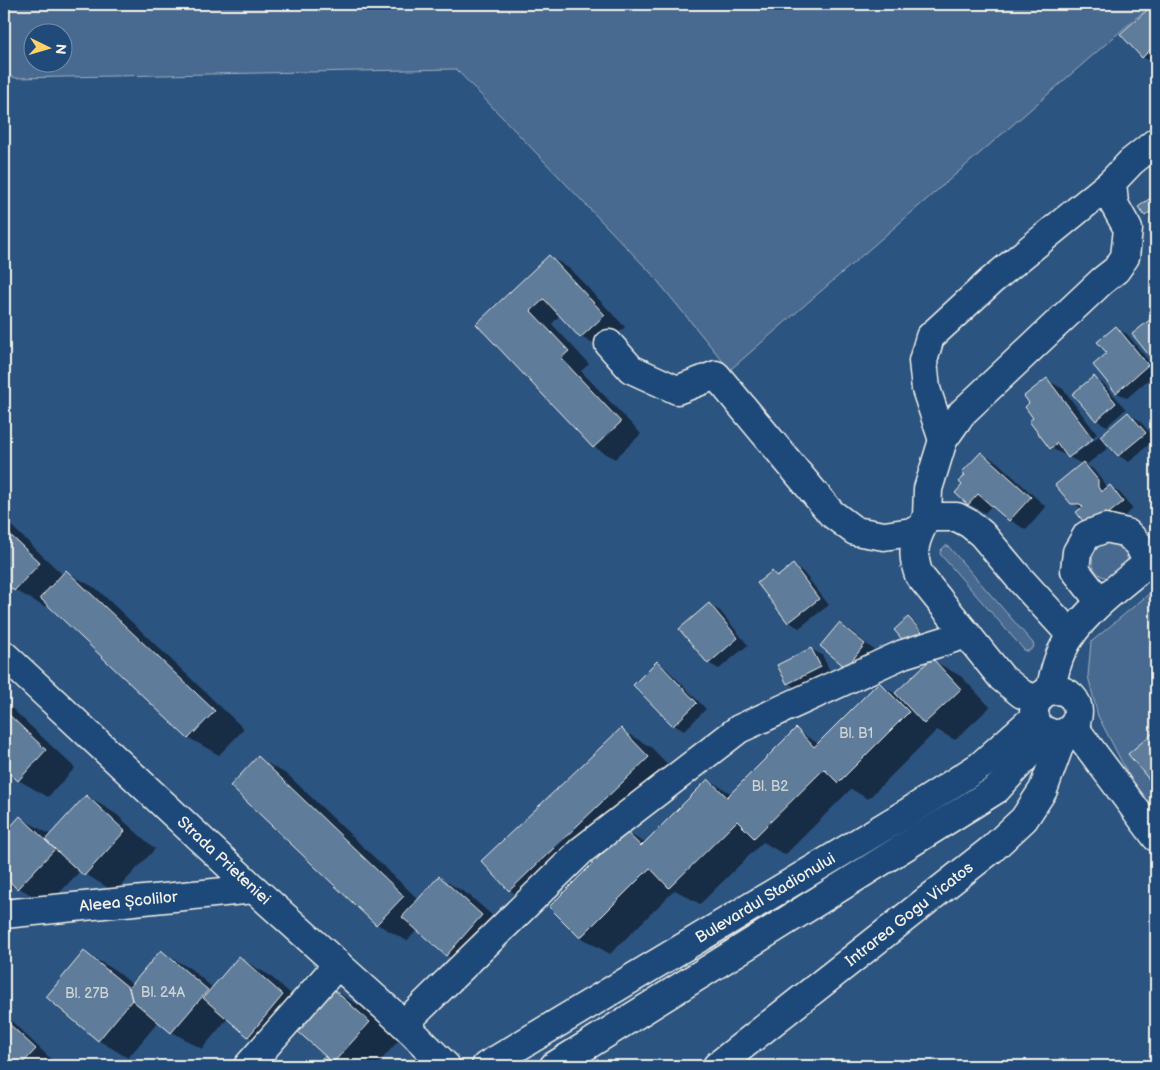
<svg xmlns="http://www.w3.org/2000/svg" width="1160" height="1070" font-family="'Balsamiq Sans',sans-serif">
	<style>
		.green { fill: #496b90; stroke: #9eaebc; fill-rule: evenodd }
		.shadow { fill: #0007 }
		.building { fill: #5e7b9a; stroke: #f4f1e8 }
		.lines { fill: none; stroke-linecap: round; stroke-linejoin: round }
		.minor-casing { stroke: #f4f1e8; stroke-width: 31 }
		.major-casing { stroke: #f4f1e8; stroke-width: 31 }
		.minor { stroke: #1f4a7a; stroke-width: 28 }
		.major { stroke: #1f4a7a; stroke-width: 28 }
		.labels { text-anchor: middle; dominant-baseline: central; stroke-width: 4; stroke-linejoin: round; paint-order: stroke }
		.number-label { font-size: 14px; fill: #ced4d4 }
		.street-label { font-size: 16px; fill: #f4f1e8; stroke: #1f4a7a }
	</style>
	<rect width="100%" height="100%" fill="#2c5481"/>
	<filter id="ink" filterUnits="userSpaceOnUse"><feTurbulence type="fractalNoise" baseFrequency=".02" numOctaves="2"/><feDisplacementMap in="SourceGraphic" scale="10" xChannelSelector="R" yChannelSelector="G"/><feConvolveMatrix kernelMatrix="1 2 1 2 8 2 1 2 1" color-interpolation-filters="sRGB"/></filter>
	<g filter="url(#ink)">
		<path class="green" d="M 4,4 L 1152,4 L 730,370 L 651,273 L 456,69 L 16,78 L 4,74 ZM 32,32 L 62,32 L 62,62 L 32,62 Z
			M 1108,542 C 1122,545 1129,550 1127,566 L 1108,578 C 1087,574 1087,548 1108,542 Z
			M 945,546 L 948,546 L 1033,643 L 1034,647 L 1029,651 L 1025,651 L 940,554 L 941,550 Z
			M 1156,588 L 1156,814 L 1141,799 L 1098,716 L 1088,676 L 1091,642 Z"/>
		<path class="shadow" d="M 1156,4 L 1156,60 L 1153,63 L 1143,57 L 1122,34 Z
			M 1156,195 L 1156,214 L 1151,218 L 1146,215 Z
			M 549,256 L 570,269 L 625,327 L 602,349 L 581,337 L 560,315 L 552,324 L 589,364 L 581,371 L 641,434 L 615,459 L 594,447 L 478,324 Z
			M 4,281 L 9,284 L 4,297 Z
			M 1116,328 L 1127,334 L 1156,370 L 1156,373 L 1127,398 L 1116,392 L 1109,354 Z
			M 1094,378 L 1104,384 L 1126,409 L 1107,426 L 1096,420 Z
			M 1047,380 L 1063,389 L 1097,434 L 1073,453 L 1073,456 L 1099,436 L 1108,448 L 1086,465 L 1093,469 L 1108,488 L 1110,487 L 1120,493 L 1133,509 L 1101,534 L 1083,509 L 1072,503 L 1082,464 L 1051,448 L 1035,418 Z
			M 1128,414 L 1139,420 L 1155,439 L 1129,462 L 1119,456 L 1102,436 Z
			M 981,453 L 997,462 L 1046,507 L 1026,530 L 1010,520 L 992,505 L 985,513 L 969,504 L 956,493 L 964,485 Z
			M 4,519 L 63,575 L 67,572 L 97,589 L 244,729 L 219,755 L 189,738 L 48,604 L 45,607 L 15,590 L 4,580 Z
			M 793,566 L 803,572 L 829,605 L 799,628 L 789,622 L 772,572 L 779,576 Z
			M 710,605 L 720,611 L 748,645 L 719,669 L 708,663 Z
			M 908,618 L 913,621 L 927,636 L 914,648 Z
			M 839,624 L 850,630 L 875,651 L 857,673 L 847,667 Z
			M 811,649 L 822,655 L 831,673 L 798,689 L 788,683 Z
			M 932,660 L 962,677 L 990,707 L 955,740 L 937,730 L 868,799 L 851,789 L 785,855 L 763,842 L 700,904 L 675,890 L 610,954 L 580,937 L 626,832 L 645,843 L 709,780 L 732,794 L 796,730 L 819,744 L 879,684 L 896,694 Z
			M 657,663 L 667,669 L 706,709 L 684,731 L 674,725 Z
			M 4,701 L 75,768 L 48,797 L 18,780 L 4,766 Z
			M 621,730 L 651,747 L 678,775 L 539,907 L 509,890 Z
			M 1154,733 L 1156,734 L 1156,786 L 1130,754 Z
			M 258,758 L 288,775 L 419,900 L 439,877 L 469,895 L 512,933 L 476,972 L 446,955 L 418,929 L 407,941 L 377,924 Z
			M 87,796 L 116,814 L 155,849 L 115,892 L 80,871 L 48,905 L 14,885 L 4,897 L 4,835 L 21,818 L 51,835 Z
			M 161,952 L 191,969 L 213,988 L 239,958 L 269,975 L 312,1012 L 332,989 L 362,1007 L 399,1040 L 376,1066 L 316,1066 L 324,1058 L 334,1063 L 298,1030 L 278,1053 L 248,1036 L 228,1018 L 202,1049 L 172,1032 L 159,1021 L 128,1058 L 98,1040 L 85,953 L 115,970 L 133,985 Z
			M 4,1014 L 51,1059 L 44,1066 L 4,1066 Z"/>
		<path class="building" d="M 1154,4 L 1156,4 L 1156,44 L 1142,58 L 1120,34 Z
			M 1156,194 L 1156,208 L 1145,216 L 1138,207 Z
			M 549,255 L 605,315 L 580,338 L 544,299 L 531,311 L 569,351 L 561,358 L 621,422 L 593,448 L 476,324 Z
			M 1156,315 L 1156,364 L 1132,334 Z
			M 1116,326 L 1148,365 L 1116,393 L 1093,365 L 1107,353 L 1097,342 Z
			M 1094,376 L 1116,403 L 1096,421 L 1072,394 Z
			M 1047,378 L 1093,439 L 1068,458 L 1057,443 L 1050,449 L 1029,421 L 1033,418 L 1025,407 L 1029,403 L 1024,396 Z
			M 1128,412 L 1146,433 L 1118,456 L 1100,436 Z
			M 981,452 L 1031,497 L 1009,521 L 978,494 L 968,505 L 955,493 L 962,485 L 959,482 L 965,475 L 962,472 Z
			M 1083,462 L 1098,480 L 1098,487 L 1101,492 L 1110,485 L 1123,502 L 1089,529 L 1076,512 L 1083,507 L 1080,504 L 1071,504 L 1055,485 Z
			M 4,529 L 40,563 L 14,591 L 4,581 Z
			M 793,564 L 819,599 L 788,623 L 757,583 L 772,571 L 777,577 Z
			M 66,570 L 215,711 L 188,739 L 40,598 Z
			M 709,603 L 738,638 L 708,664 L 679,629 Z
			M 908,617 L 923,633 L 908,646 L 894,630 Z
			M 839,623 L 865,644 L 846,668 L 820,646 Z
			M 811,648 L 821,667 L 787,684 L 777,665 Z
			M 932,658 L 961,689 L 924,724 L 895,693 Z
			M 657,661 L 697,703 L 673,726 L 633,685 Z
			M 879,682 L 909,712 L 838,783 L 824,769 L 754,838 L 737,821 L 669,888 L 650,868 L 580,938 L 549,907 L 625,831 L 641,846 L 708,779 L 727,797 L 796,728 L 814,747 Z
			M 4,710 L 46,750 L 18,781 L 4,768 Z
			M 621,728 L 649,757 L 509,891 L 481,861 Z
			M 1154,732 L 1156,734 L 1156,788 L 1128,754 Z
			M 258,756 L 404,896 L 376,925 L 230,786 Z
			M 86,795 L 125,831 L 84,876 L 45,840 Z
			M 20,816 L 55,849 L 17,889 L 4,876 L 4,834 Z
			M 439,876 L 482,915 L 446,956 L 402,917 Z
			M 161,950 L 208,990 L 171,1033 L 132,1000 L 129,988 Z
			M 84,951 L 129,988 L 132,1000 L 98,1041 L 46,997 Z
			M 239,956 L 283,995 L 248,1037 L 203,998 Z
			M 332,988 L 370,1022 L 333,1063 L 295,1029 Z
			M 4,1019 L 36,1049 L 20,1066 L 4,1066 Z
			M 324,1056 L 335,1066 L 315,1066 Z"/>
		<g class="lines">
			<g class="minor-casing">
				<g id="minor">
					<path d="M 609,344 L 631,369 L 677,390 L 716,375 L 831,513 L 855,531 L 884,536 L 919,531"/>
					<path d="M 943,440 L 926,389 L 923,361 L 930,337 L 991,281 L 1112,182"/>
					<path d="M 927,517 L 928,489 L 943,440 L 962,413 L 1102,281 L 1116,270 L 1125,257 L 1128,229 L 1114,204 L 1112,182 L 1131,162 L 1156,142"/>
					<path d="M 1100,602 L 1075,570 L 1077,552 L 1087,535 L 1106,528 L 1127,533 L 1139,545 L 1148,563"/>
					<path id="s1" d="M 4,655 L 254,889 L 404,1024 L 446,1066"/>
					<path d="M 1050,691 C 1053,678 1056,663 1062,651 C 1079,613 1125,583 1156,556"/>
					<path d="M 1038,700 L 1022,694 L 1002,678 L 919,575 C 910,551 915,539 927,517 L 957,517 L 970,524 L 982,534 L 1019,578 L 1071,635"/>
					<path id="s2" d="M 4,914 L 254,889"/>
					<path d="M 404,1024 L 582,850 L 739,729 L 903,654 L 967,634"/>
					<path d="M 248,1066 L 338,964"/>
					<path id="s3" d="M 717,1066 L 992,849 L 1024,819 L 1043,790 L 1064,733"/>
				</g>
			</g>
			<g class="major-casing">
				<g id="major">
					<circle cx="1056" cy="712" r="22"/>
					<path d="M 1073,726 L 1156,837"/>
					<path id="s4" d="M 486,1066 L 907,813 L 980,766 L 1035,717"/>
					<path d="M 554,1066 L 997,789 L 1048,732"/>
				</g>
			</g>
			<use href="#minor" class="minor"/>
			<use href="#major" class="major"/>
		</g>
	</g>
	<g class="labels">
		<g class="number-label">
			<text x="856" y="733">Bl. B1</text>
			<text x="770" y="786">Bl. B2</text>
			<text x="163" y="992">Bl. 24A</text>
			<text x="87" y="993">Bl. 27B</text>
		</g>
		<g class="street-label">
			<text stroke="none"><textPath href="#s1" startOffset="301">Strada Prieteniei</textPath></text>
			<text stroke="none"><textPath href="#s4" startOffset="326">Bulevardul Stadionului</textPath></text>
			<text stroke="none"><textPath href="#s2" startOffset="125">Aleea Școlilor</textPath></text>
			<text stroke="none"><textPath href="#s3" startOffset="245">Intrarea Gogu Vicatos</textPath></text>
		</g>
	</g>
	<rect width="1160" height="1070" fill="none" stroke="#1f4a7a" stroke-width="20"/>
	<rect x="10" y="10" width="1140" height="1050" fill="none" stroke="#f4f1e8" stroke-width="2" filter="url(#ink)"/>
	<g transform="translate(48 48) rotate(95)"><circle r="24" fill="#1f4a7a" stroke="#748da6"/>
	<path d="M0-4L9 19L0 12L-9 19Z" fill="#ffd166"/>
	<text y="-8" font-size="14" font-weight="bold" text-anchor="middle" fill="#f4f1e8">N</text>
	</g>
</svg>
